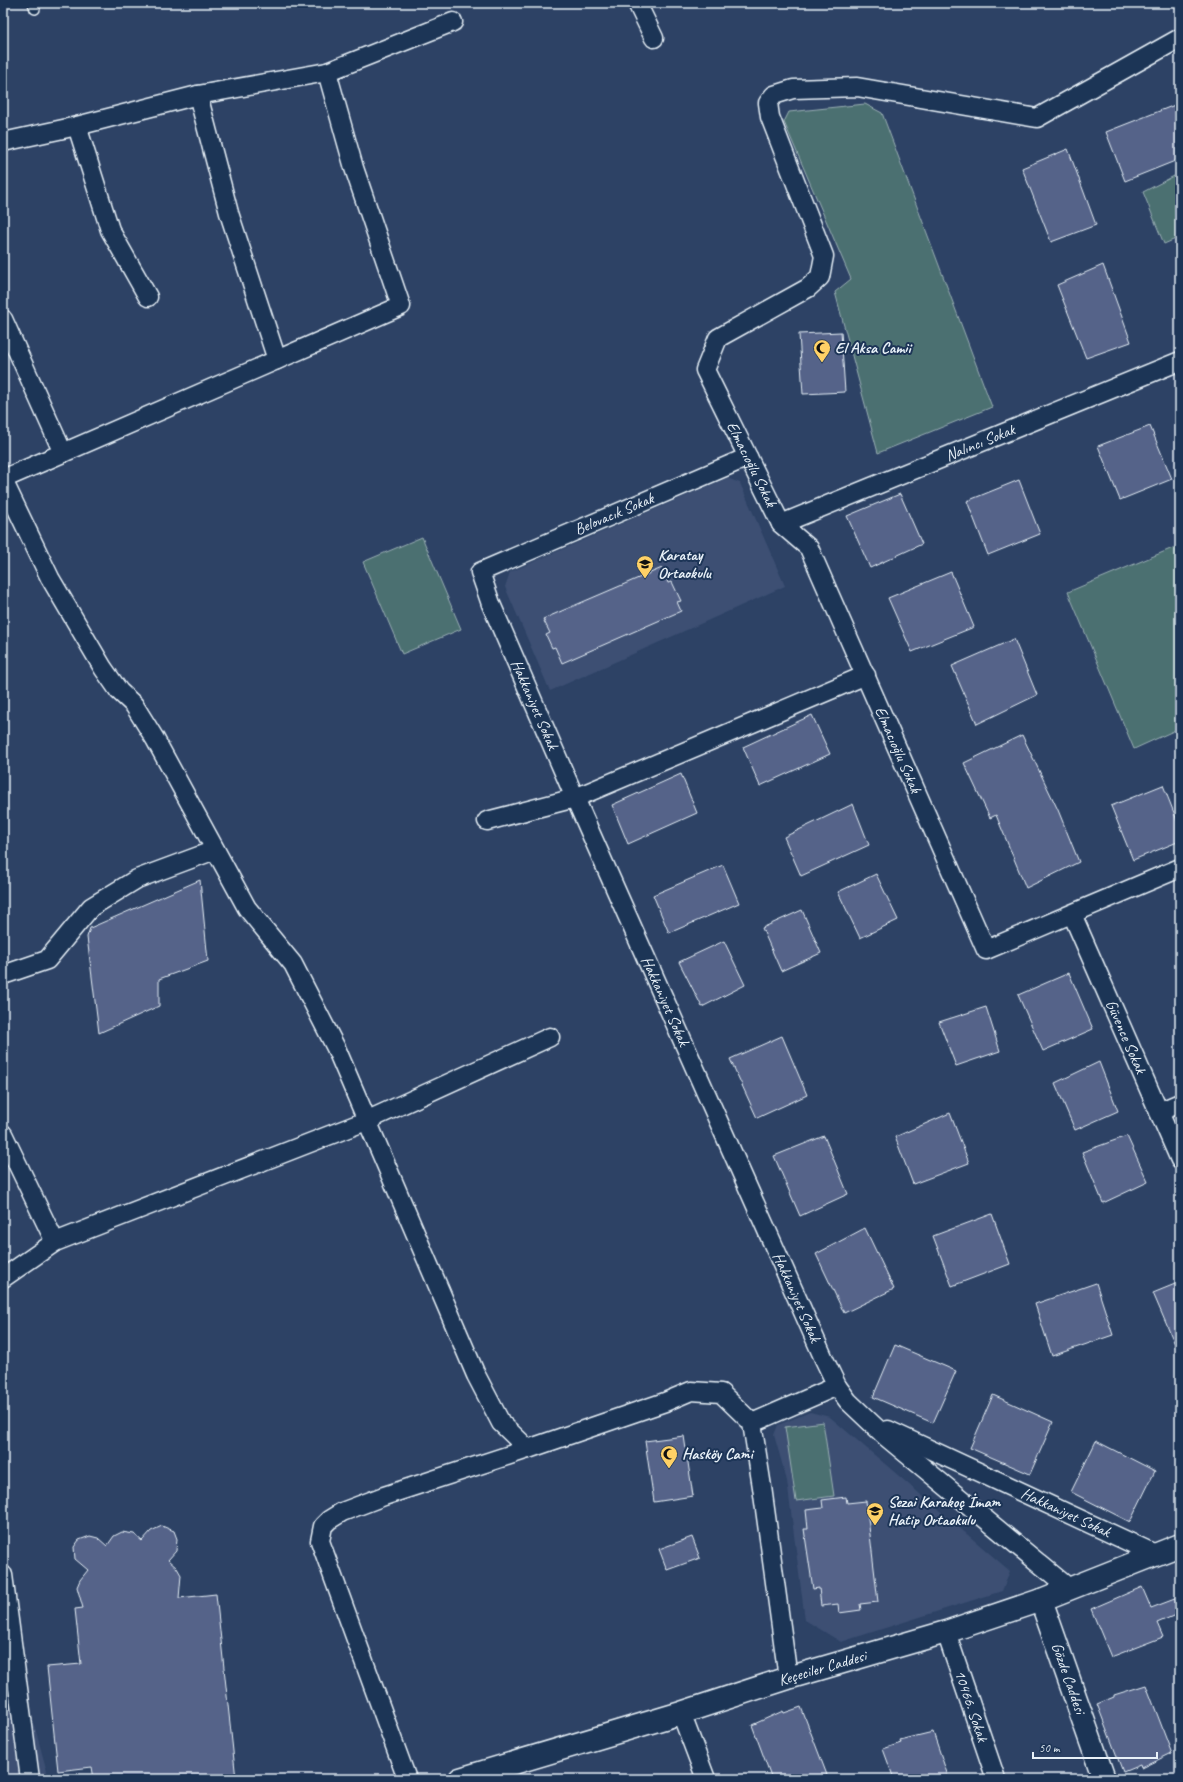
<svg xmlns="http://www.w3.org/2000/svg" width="1183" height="1782" font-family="Caveat,sans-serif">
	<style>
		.built { fill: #3c4f73 }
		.green { fill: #4c6f71; stroke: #9ab0b4 }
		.building { fill: #556389; stroke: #e8f1f8 }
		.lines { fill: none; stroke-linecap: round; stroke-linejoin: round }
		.service-casing { stroke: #e8f1f8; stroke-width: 12 }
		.minor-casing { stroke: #e8f1f8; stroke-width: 21 }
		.tertiary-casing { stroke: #e8f1f8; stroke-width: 25 }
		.service { stroke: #1d3557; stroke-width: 9 }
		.minor { stroke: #1d3557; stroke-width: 18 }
		.tertiary { stroke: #1d3557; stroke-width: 22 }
		.labels { text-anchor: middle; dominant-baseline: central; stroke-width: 4; stroke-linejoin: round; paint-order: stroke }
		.poi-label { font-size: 16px; font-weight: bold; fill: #e8f1f8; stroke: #1d3557; text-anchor: start }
		.street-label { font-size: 16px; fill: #e8f1f8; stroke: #1d3557 }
	</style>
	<rect width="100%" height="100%" fill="#2d4265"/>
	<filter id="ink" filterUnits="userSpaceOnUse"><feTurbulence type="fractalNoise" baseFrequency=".025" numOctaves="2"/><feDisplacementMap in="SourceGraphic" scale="8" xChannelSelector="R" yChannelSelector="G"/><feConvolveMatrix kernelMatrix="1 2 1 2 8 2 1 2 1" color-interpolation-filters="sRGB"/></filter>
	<g filter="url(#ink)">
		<path class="built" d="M 727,478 L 740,483 L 785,586 L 550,691 L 505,587 L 510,572 Z
			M 810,1412 L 830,1417 L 1010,1571 L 1002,1591 L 841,1642 L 805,1620 L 787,1481 L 774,1435 L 778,1425 Z
			M 3,1611 L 49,1779 L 3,1779 Z"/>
		<path class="green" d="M 865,104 L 882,113 L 992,407 L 878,453 L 835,292 L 851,279 L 784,122 L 789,112 Z
			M 1180,173 L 1180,237 L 1164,244 L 1143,192 Z
			M 422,537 L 461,629 L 402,654 L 363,562 Z
			M 1180,545 L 1180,728 L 1134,749 L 1068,592 Z
			M 823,1422 L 834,1496 L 796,1501 L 785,1427 Z"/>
		<path class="building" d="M 1180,103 L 1180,159 L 1125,181 L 1106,132 Z
			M 1068,149 L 1096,225 L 1051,242 L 1022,168 Z
			M 1103,265 L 1131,342 L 1086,358 L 1057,285 Z
			M 841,332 L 845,392 L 803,394 L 799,334 Z
			M 1150,426 L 1172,479 L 1120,500 L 1098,446 Z
			M 1019,480 L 1040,534 L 988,555 L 967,501 Z
			M 900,494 L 922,544 L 870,568 L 847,516 Z
			M 662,568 L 668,583 L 672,582 L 681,601 L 677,602 L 681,611 L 562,663 L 555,647 L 552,648 L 546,635 L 550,633 L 543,619 Z
			M 951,572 L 974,627 L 912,652 L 888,598 Z
			M 1014,639 L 1037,695 L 977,724 L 952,666 Z
			M 812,715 L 830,754 L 760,786 L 743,747 Z
			M 1022,735 L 1058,810 L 1079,862 L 1026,888 L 996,815 L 990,818 L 964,763 Z
			M 681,774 L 697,813 L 628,844 L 612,805 Z
			M 1163,785 L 1180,828 L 1180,841 L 1133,860 L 1111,806 Z
			M 853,804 L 869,845 L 801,876 L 784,837 Z
			M 723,865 L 739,903 L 669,933 L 653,895 Z
			M 876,874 L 898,920 L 860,938 L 838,892 Z
			M 200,880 L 208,961 L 159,979 L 159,1006 L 99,1033 L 87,937 L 90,928 Z
			M 802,910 L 821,953 L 781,971 L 762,928 Z
			M 724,941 L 745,985 L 702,1007 L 679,962 Z
			M 1069,973 L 1093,1029 L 1043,1051 L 1018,995 Z
			M 986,1007 L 1000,1051 L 956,1066 L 939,1022 Z
			M 782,1036 L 807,1095 L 757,1118 L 730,1059 Z
			M 1099,1062 L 1118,1111 L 1075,1130 L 1055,1083 Z
			M 950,1113 L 969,1163 L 913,1184 L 895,1137 Z
			M 824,1136 L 848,1194 L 800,1216 L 774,1156 Z
			M 1127,1136 L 1148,1182 L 1103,1203 L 1082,1152 Z
			M 992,1214 L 1010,1264 L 952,1286 L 933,1236 Z
			M 865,1228 L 894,1289 L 844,1313 L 816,1254 Z
			M 1180,1282 L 1180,1356 L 1153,1293 Z
			M 1096,1283 L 1113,1335 L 1052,1356 L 1035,1304 Z
			M 895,1345 L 956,1371 L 933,1423 L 873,1397 Z
			M 993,1395 L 1053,1422 L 1030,1474 L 970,1448 Z
			M 684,1436 L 693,1496 L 654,1502 L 645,1441 Z
			M 1096,1441 L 1155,1471 L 1130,1522 L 1071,1492 Z
			M 846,1497 L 847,1503 L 866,1501 L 878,1602 L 860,1604 L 861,1610 L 839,1613 L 838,1604 L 821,1606 L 819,1588 L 813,1589 L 804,1529 L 808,1529 L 806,1510 L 823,1508 L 822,1500 Z
			M 162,1526 L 174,1531 L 177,1539 L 176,1551 L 168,1560 L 177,1568 L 181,1575 L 179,1598 L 216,1594 L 236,1779 L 94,1779 L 92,1767 L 58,1771 L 47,1667 L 81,1664 L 75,1609 L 83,1608 L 77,1587 L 80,1580 L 88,1570 L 75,1559 L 74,1547 L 79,1540 L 90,1536 L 98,1538 L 107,1546 L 114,1536 L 122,1532 L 134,1534 L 142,1541 L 151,1531 Z
			M 692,1537 L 700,1558 L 667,1570 L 659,1549 Z
			M 1142,1587 L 1151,1608 L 1180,1597 L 1180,1613 L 1157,1623 L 1163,1637 L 1111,1657 L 1091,1609 Z
			M 1146,1685 L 1172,1753 L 1141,1768 L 1140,1765 L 1123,1772 L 1097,1704 L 1114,1697 L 1114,1695 Z
			M 801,1707 L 827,1775 L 817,1779 L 772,1779 L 752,1725 L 783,1711 L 784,1713 Z
			M 933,1732 L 949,1779 L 894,1779 L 883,1749 L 901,1743 L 900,1740 Z"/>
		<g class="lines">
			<g class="service-casing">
				<path id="service" d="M 33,3 L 35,9"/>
			</g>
			<g class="minor-casing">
				<g id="minor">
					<path d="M 637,3 L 654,38"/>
					<path id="s1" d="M 1180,38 L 1037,118 L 857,87 L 793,89 L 774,95 L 768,103 L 770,117 L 824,256 L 820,277 L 808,288 L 718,338 L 705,370 L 781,524 L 809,548 L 986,950 L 1180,868"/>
					<path d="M 198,95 L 229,213 L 277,360"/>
					<path d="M 77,126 L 110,230 L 148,297"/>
					<path d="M 3,142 L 77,126 L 198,95 L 327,72 L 453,22"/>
					<path d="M 3,319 L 63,453"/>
					<path id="s2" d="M 748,457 L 480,572 L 491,604 L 575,798 L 824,1359 L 837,1386 L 848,1401 L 886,1437 L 1069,1588"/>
					<path d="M 3,479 L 401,306 L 354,168 L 327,72"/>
					<path d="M 3,480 L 50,578 L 103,668 L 119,691 L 134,705 L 155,739 L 247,908 L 293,964 L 336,1048 L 476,1375 L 501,1423 L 528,1449 L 665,1402 L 691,1391 L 721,1393 L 752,1423"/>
					<path id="s3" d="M 781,524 L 1180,361"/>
					<path d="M 487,821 L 575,798 L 866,675"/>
					<path id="s4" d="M 1072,914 L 1180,1160"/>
					<path d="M 3,975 L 47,960 L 91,907 L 137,879 L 215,850"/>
					<path d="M 1159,1112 L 1180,1103"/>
					<path d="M 3,1134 L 55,1242"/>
					<path d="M 3,1278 L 55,1242 L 366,1121 L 550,1037"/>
					<path id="s5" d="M 888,1430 L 1155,1554"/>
					<path d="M 3,1575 L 30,1779"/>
					<path id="s6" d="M 946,1632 L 996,1779"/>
					<path d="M 788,1678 L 762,1487 L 752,1423 L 837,1386"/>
					<path d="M 681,1713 L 706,1779"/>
					<path d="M 407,1779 L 320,1541 L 323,1526 L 329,1520 L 342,1512 L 384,1496 L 528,1449"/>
				</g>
			</g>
			<g class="tertiary-casing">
				<g id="tertiary">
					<path id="s7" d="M 1041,1600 L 1104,1779"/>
					<path id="s8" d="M 460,1779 L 681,1713 L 788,1678 L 946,1632 L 1041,1600 L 1180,1545"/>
				</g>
			</g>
			<use href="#service" class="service"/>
			<use href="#minor" class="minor"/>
			<use href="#tertiary" class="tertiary"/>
		</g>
	</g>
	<defs>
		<g id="mosque-pin" transform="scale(0.9)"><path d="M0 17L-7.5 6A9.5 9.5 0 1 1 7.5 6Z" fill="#ffd166" stroke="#1d3557"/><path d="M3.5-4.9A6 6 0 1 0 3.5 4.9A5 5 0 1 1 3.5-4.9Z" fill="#111"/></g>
		<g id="school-pin" transform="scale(0.9)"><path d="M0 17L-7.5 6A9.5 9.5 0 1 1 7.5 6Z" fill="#ffd166" stroke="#1d3557"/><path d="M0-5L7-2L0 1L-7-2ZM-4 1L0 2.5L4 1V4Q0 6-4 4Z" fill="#111"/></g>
	</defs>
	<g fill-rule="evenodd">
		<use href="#mosque-pin" x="822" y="348"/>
		<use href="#school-pin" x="645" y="564"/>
		<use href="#mosque-pin" x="669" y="1454"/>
		<use href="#school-pin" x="875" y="1511"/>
	</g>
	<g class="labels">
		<g class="poi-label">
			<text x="835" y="348">El Aksa Camii</text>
			<text x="658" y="555">Karatay<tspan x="658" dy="18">Ortaokulu</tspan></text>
			<text x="682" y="1454">Hasköy Cami</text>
			<text x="888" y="1502">Sezai Karakoç İmam<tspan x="888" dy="18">Hatip Ortaokulu</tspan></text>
		</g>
		<g class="street-label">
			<text stroke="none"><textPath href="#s3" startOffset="215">Nalıncı Sokak</textPath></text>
			<text stroke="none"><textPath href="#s1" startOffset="884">Elmacıoğlu Sokak</textPath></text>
			<text transform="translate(614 514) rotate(-23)">Belovacık Sokak</text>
			<text stroke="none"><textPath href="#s2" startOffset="435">Hakkaniyet Sokak</textPath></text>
			<text stroke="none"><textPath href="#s1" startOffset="1208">Elmacıoğlu Sokak</textPath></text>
			<text stroke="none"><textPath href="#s2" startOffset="759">Hakkaniyet Sokak</textPath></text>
			<text stroke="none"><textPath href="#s4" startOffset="134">Güvence Sokak</textPath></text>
			<text stroke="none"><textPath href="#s2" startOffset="1083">Hakkaniyet Sokak</textPath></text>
			<text stroke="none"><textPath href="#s5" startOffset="196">Hakkaniyet Sokak</textPath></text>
			<text stroke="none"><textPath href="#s8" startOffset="379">Keçeciler Caddesi</textPath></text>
			<text stroke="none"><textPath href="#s7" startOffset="83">Gözde Caddesi</textPath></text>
			<text stroke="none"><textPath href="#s6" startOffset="78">10466. Sokak</textPath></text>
		</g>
	</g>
	<rect width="1183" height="1782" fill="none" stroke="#1d3557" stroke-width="16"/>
	<rect x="8" y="8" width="1167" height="1766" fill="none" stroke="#e8f1f8" stroke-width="1.5" filter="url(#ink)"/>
	<path d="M1033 1752v6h124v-6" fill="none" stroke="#e8f1f8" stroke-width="2"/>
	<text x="1039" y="1752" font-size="12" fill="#e8f1f8" stroke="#1d3557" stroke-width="3" paint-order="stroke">50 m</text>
</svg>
